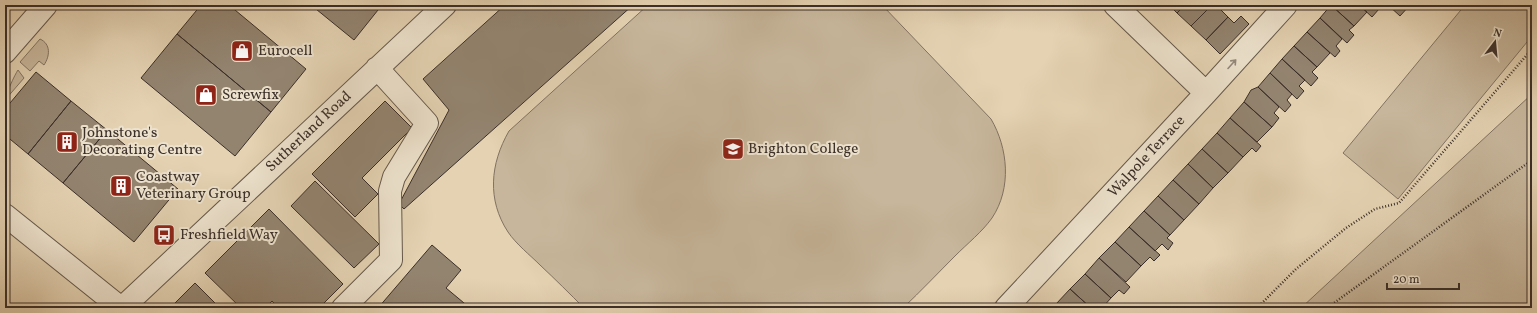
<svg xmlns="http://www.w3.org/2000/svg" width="1537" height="313" font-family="Vollkorn,serif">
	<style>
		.green { fill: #c7b69b; stroke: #817262 }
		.building { fill: #938470; stroke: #3b2f29 }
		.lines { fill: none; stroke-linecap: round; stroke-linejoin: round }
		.minor-casing { stroke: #65584b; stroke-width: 24 }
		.path { stroke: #3b2f29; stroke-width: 2.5; stroke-dasharray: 1 2; stroke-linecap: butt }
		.minor { stroke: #ede2cd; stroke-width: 22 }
		.oneway { stroke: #94887b }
		.labels { text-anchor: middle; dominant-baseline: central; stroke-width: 4; stroke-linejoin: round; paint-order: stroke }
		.poi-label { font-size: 15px; fill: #3b2f29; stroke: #ede2cd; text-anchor: start }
		.street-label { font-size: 15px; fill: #3b2f29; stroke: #ede2cd }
	</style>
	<rect width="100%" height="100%" fill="#e4d2b2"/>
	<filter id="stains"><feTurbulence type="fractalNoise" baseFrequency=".005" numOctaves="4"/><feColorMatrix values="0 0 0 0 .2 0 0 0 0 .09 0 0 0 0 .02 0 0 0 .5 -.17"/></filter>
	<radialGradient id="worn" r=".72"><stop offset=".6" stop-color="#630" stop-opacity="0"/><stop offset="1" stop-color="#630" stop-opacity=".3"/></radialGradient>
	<path class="green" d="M 648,5 L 882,5 L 991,119 C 1008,148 1012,188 992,218 C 982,232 968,243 955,256 C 938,273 921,291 903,308 L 584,308 C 570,294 555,279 540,265 C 530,255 516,244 508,232 C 487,200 490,164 509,131 Z
		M 1465,5 L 1532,5 L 1532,36 L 1398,199 L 1343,153 Z
		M 40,39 C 51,44 50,56 44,65 L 39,61 L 30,71 L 20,62 Z
		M 18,70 L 24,78 L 5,100 C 5,96 15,74 18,70 Z
		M 1532,94 L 1532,308 L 1301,308 Z"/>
	<path class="building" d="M 201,5 L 229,5 L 306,69 L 271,112 L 177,34 Z
		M 311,5 L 382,5 L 354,40 Z
		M 505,5 L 633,5 L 404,209 L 399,204 L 449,110 L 423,79 Z
		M 1169,5 L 1185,5 L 1177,13 Z
		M 1185,5 L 1212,5 L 1191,26 L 1177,13 Z
		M 1212,5 L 1225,5 L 1221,10 L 1228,17 L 1206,40 L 1191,26 Z
		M 1331,5 L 1354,26 L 1349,30 L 1354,35 L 1347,43 L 1320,18 Z
		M 1331,5 L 1359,5 L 1367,12 L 1354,26 Z
		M 1359,5 L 1375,5 L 1379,9 L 1372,17 Z
		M 1388,5 L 1410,5 L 1400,16 Z
		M 1241,16 L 1249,24 L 1220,54 L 1206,40 L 1228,17 L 1234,23 Z
		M 1320,18 L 1342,39 L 1336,46 L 1340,51 L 1335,57 L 1307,32 Z
		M 1307,32 L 1330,53 L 1317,67 L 1294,46 Z
		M 177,34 L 271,112 L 235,156 L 141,78 Z
		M 1294,46 L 1317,67 L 1312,72 L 1318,78 L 1311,86 L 1282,59 Z
		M 1282,59 L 1305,80 L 1299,86 L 1304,91 L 1297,99 L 1270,73 Z
		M 36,72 L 71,101 L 28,154 L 5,135 L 5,109 Z
		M 1270,73 L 1292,94 L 1287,100 L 1291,105 L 1285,112 L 1258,87 Z
		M 1258,87 L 1279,107 L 1274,113 L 1279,118 L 1272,127 L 1244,102 L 1251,90 Z
		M 71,101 L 107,130 L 63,183 L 28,154 Z
		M 385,101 L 412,128 L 362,178 L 378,194 L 355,217 L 312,174 Z
		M 1244,102 L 1272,127 L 1257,142 L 1230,118 Z
		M 1230,118 L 1261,146 L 1256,152 L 1252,148 L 1243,157 L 1217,133 Z
		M 107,130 L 178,189 L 134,242 L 63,183 Z
		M 1217,133 L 1243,157 L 1228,173 L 1202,149 Z
		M 1202,149 L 1228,173 L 1213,188 L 1188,164 Z
		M 1188,164 L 1213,188 L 1199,204 L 1173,180 Z
		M 1173,180 L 1199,204 L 1184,220 L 1158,196 Z
		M 315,181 L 379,244 L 354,268 L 291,206 Z
		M 1158,196 L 1184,220 L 1170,235 L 1144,211 Z
		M 269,209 L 343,284 L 319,308 L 279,308 L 272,301 L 265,308 L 241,308 L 205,273 Z
		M 1144,211 L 1170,235 L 1167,238 L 1173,243 L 1168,250 L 1162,244 L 1155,251 L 1129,227 Z
		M 1129,227 L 1160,255 L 1154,261 L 1150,257 L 1141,266 L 1115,242 Z
		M 1115,242 L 1141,266 L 1126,282 L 1099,258 Z
		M 432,245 L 461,270 L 446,288 L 470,308 L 378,308 Z
		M 1099,258 L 1130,287 L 1124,294 L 1119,290 L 1111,298 L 1085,274 Z
		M 1085,274 L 1111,298 L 1102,308 L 1091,308 L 1070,289 Z
		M 195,283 L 220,308 L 170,308 Z
		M 1070,289 L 1091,308 L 1061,308 L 1056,304 Z"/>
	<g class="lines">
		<g class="minor-casing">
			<path id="minor" d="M 1115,5 L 1206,93
				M 5,52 L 46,5
				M 5,215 L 121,308
				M 122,308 L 445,5
				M 343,308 L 391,260 L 390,191 L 394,177 L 427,123 L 377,68
				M 1006,308 L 1206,93 L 1286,5"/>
		</g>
		<path class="path" d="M 1257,308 L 1296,269 L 1346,228 L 1375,209 L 1399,203 L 1532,49
			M 1327,308 L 1532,160"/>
		<use href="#minor" class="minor"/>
	</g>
	<defs><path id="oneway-shaft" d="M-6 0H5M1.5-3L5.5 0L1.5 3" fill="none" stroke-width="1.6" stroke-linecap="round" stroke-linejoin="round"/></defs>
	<use class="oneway" href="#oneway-shaft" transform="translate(1232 64) rotate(-48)"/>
	<defs>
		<g id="shop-square" transform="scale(1.15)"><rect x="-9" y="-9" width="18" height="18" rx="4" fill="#8f2418" stroke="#ede2cd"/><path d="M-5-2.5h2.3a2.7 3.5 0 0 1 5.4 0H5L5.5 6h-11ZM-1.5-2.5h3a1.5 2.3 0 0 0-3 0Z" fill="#fff"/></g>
		<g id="building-square" transform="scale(1.15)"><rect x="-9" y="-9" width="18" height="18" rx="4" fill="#8f2418" stroke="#ede2cd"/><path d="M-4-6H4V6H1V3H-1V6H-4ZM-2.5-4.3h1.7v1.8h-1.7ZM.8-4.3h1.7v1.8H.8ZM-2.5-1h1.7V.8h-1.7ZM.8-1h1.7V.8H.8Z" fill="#fff"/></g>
		<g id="school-square" transform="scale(1.15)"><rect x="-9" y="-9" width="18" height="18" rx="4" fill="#8f2418" stroke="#ede2cd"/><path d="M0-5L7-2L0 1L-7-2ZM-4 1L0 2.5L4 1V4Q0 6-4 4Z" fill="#fff"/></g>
		<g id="bus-square" transform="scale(1.15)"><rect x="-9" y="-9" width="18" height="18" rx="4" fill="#8f2418" stroke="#ede2cd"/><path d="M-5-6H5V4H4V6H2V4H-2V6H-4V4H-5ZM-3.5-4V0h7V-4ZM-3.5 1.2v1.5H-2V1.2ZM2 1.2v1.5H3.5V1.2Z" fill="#fff"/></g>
	</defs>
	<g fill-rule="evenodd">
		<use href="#shop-square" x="242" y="51"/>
		<use href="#shop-square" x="206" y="95"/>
		<use href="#building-square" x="67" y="142"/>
		<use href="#school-square" x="733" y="149"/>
		<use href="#building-square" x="121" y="186"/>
		<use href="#bus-square" x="164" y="235"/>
	</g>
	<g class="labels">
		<g class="poi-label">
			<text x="258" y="51">Eurocell</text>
			<text x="222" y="95">Screwfix</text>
			<text x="82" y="133">Johnstone's<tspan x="82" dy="17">Decorating Centre</tspan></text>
			<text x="748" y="149">Brighton College</text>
			<text x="136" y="177">Coastway<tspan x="136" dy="17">Veterinary Group</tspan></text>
			<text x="180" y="235">Freshfield Way</text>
		</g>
		<g class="street-label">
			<text transform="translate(309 132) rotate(-43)">Sutherland Road</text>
			<text transform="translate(1147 157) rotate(-47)">Walpole Terrace</text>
		</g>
	</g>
	<rect width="1537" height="313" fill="none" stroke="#e4d2b2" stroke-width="20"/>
	<rect x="6" y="6" width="1525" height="301" fill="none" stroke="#3b2f29" stroke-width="2"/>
	<rect x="10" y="10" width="1517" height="293" fill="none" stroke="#3b2f29"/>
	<g transform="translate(1495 42) rotate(16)" stroke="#ede2cd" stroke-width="3" paint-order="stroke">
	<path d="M0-3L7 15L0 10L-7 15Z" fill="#3b2f29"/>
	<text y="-6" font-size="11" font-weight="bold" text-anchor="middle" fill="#3b2f29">N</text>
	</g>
	<path d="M1387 283v6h72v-6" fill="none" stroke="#3b2f29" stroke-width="2"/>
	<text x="1393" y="283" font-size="12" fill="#3b2f29" stroke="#ede2cd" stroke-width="3" paint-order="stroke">20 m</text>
	<rect width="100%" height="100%" filter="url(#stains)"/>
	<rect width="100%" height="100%" fill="url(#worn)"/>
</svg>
